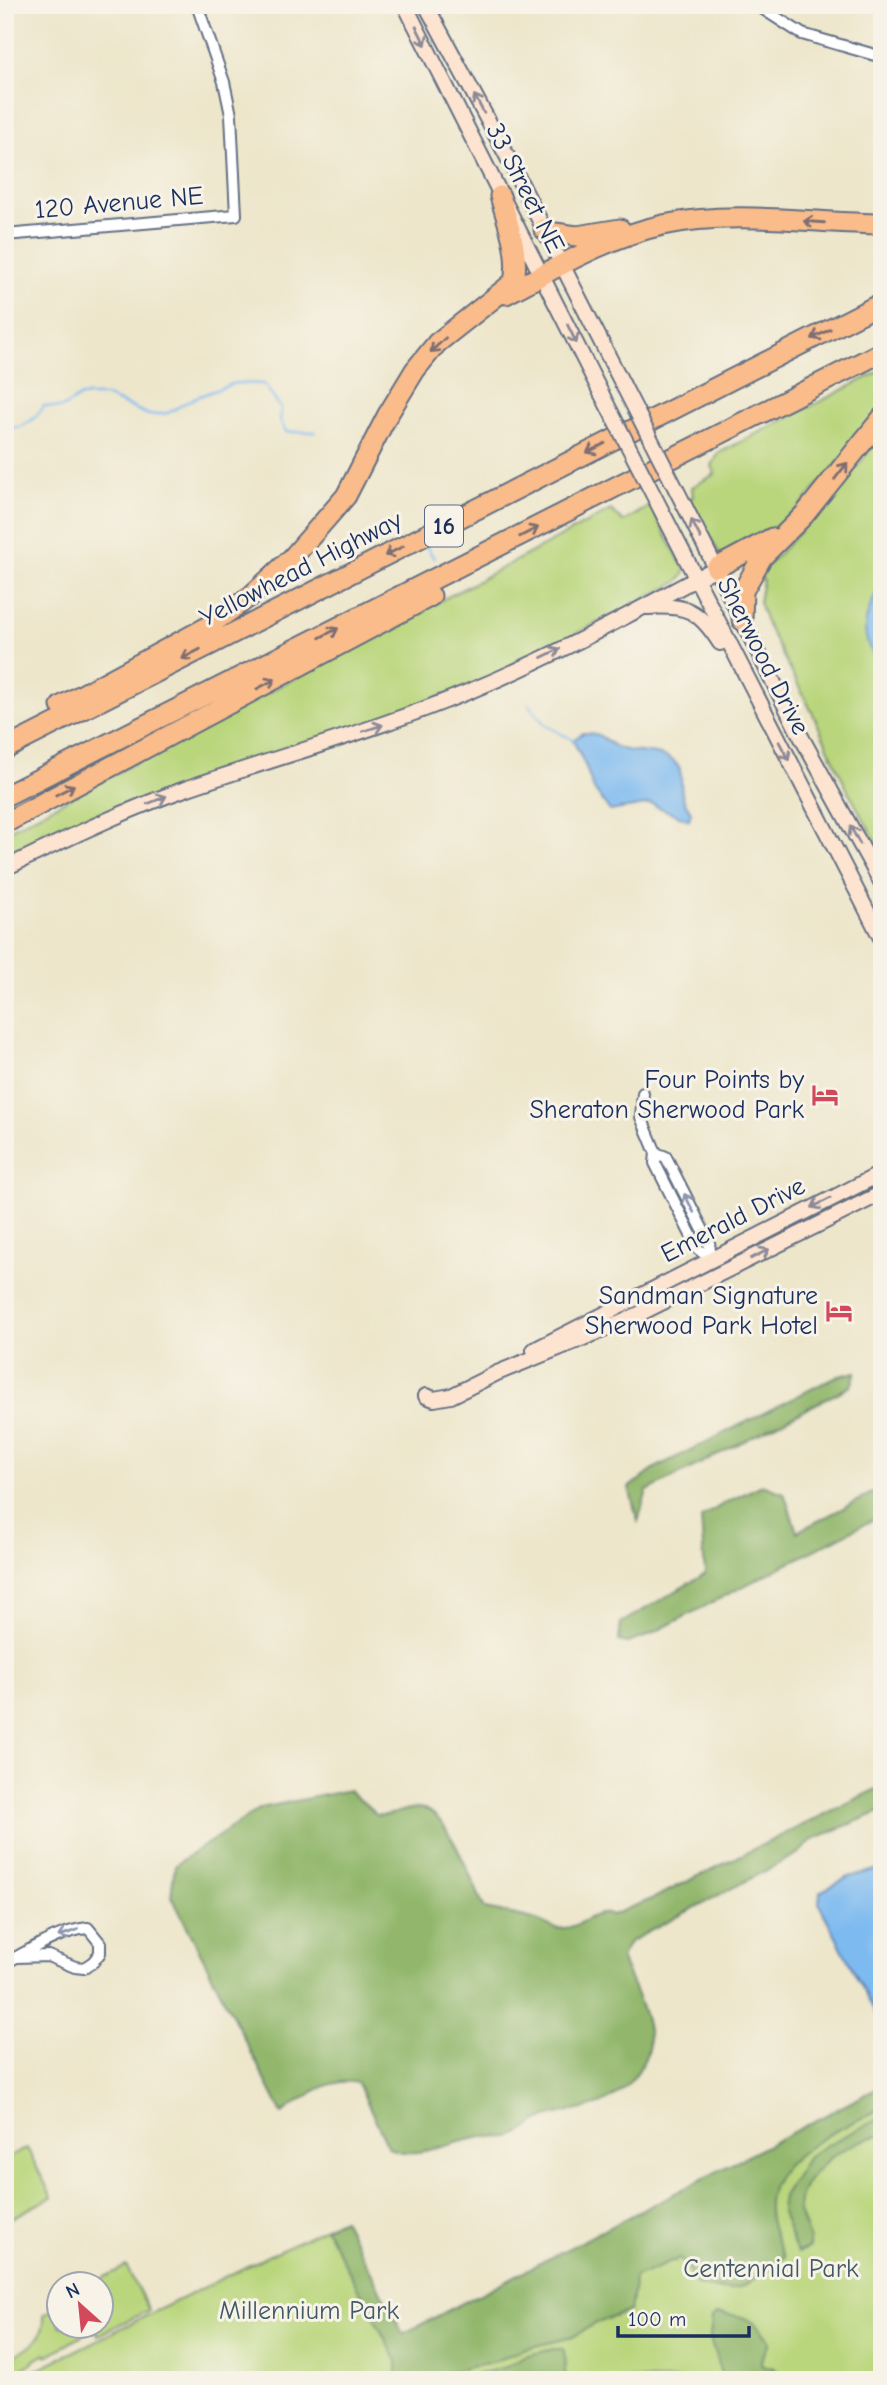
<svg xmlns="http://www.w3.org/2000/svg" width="887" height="2385" font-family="'Comic Neue',sans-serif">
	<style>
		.green { fill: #b9d67c; stroke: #6a826d; stroke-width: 2 }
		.forest { fill: #92b76c; stroke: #567365; stroke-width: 2 }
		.water { fill: #7dbaf0; stroke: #4c74a7; stroke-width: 2 }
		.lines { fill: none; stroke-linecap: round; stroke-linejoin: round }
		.stream { stroke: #7dbaf0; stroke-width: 2.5 }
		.street-casing { stroke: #646f84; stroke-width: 14 }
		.secondary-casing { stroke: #646f84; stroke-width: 18 }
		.highway-casing { stroke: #646f84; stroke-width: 23 }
		.street { stroke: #fff; stroke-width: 10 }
		.secondary { stroke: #fde4d0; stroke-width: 14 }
		.highway { stroke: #f9bc8a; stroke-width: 19 }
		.secondary-bridge-casing { stroke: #646f84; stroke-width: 18; stroke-linecap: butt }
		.secondary-bridge { stroke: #fde4d0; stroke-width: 14 }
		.oneway { stroke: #8c8a97 }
		.oneway2 { stroke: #7f6e72 }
		.oneway3 { stroke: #8d97ae }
		.labels { text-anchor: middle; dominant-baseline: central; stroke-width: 6; stroke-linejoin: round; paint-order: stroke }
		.shield { fill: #f7f3e8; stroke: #5d6a87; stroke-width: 2 }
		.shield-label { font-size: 24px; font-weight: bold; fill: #1b2f5e }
		.street-label { font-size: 26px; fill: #1b2f5e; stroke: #f7f3e8 }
		.poi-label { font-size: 26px; fill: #1b2f5e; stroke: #f7f3e8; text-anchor: end }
		.park-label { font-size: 26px; fill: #425966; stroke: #f7f3e8 }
	</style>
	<rect width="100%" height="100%" fill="#f7f3e8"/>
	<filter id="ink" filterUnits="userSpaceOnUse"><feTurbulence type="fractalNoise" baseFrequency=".0143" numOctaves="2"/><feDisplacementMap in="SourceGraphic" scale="14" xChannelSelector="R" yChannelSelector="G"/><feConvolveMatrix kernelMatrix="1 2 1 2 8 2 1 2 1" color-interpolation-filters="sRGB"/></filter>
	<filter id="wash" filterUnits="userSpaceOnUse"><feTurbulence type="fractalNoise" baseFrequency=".00686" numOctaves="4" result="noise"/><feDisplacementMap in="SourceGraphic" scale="28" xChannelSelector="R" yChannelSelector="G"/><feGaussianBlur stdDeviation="1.57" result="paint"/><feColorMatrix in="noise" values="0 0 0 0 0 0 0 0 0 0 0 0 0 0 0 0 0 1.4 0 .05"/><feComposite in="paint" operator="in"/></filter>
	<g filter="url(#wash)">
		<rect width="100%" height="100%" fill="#ede6cb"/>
		<path class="green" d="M 882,370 L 882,411 L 799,508 L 756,543 L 720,555 L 689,498 L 693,497 L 692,487 L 715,474 L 712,465 L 719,453 Z
			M 882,433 L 882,853 L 847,789 L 813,714 L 767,625 L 759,602 L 763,580 L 757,577 L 844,484 Z
			M 650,506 L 685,570 L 684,575 L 676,583 L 480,682 L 5,860 L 5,832 L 611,510 L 623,522 Z
			M 882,2088 L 882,2380 L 16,2380 L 343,2219 L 395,2338 Z
			M 27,2148 L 52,2197 L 5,2221 L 5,2159 Z
			M 126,2266 L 149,2310 L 98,2335 L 94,2326 L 102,2326 L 102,2284 L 93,2283 Z
			M 59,2307 L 60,2326 L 86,2326 L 82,2336 L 47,2356 L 46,2354 L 34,2360 L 33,2363 L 9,2375 L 5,2374 L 5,2360 C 26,2349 46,2342 44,2314 Z"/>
		<path class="forest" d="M 856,1372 L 851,1386 L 647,1491 L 638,1521 L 629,1488 C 637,1479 646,1479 653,1469 L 835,1377 Z
			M 762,1485 L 784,1493 L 797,1532 L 882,1488 L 882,1515 L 645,1637 L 627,1643 L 619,1641 L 621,1623 L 705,1574 L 701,1518 L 725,1503 Z
			M 882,1786 L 882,1811 L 813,1839 L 799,1853 L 629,1942 L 621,1958 C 631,1984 656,2027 647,2053 C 641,2070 627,2089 611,2098 C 587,2114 564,2108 541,2120 C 531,2124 524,2133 513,2136 C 504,2139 492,2136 482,2137 C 452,2141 417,2161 389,2148 L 358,2083 C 329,2076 304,2098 282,2113 L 171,1895 L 175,1865 L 261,1808 L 349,1790 C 358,1800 368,1804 376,1815 C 392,1818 408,1805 424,1809 C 448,1814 474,1886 485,1909 C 503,1913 522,1915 539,1921 C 549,1925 554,1930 565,1928 C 582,1926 594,1909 612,1915 L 652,1899 Z
			M 882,2086 L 882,2108 C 843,2129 764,2156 769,2211 C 770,2227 777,2243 784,2257 C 768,2269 746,2291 724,2290 C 715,2289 705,2286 696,2285 L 687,2266 L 679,2259 L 635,2277 L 630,2311 L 594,2324 L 573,2337 L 523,2349 L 496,2361 L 424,2378 L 397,2379 L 397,2361 L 325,2227 L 343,2219 L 403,2334 Z
			M 882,2117 L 882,2134 C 873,2138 864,2139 856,2143 C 833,2153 794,2182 799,2211 C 802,2224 810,2232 809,2247 L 797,2253 L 781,2210 L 783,2196 L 808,2157 L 826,2145 Z
			M 718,2314 C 745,2315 756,2319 770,2342 L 761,2360 L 762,2366 L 774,2368 L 785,2380 L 723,2380 L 710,2338 L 712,2318 Z
			M 553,2349 L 564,2349 L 565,2372 L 567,2380 L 453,2380 L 506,2367 L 524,2356 Z"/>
		<path class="water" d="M 882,580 L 882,674 C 878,663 872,654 868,644 C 859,622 874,600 882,580 Z
			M 583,733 C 606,732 606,745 621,749 C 638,754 667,750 678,766 C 684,776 679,787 683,797 C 684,802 688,807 691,812 L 689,820 L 651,804 L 610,811 L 593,788 L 586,767 L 573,740 Z
			M 882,1868 L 882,2026 L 819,1904 L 820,1892 L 849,1877 Z"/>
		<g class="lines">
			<path class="stream" d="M 5,429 C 24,428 33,422 44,406 L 62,408 L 81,396 L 105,396 L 149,415 L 168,413 L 194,398 L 235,383 L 264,384 L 281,409 L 280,420 L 286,432 L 315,432
				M 426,546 L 434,558
				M 529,704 L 545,725 L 573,740"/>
		</g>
	</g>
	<g filter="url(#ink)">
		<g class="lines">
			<g class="street-casing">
				<path id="street" d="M 757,5 L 802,34 L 875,55 L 882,55
					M 5,235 L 236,215 L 231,115 L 224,82 L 197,5
					M 643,1093 L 641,1117 L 656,1153 L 655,1163 L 698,1249 L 711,1259
					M 656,1153 L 666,1157 L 709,1242 L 711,1259
					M 5,1963 C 31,1950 58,1931 88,1928 L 100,1943 L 100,1953 L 93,1962 L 84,1968 L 75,1967 L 48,1956 L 17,1957"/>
			</g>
			<g class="secondary-casing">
				<path id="secondary" d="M 405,5 L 601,393
					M 426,5 L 507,156 L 622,383
					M 676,489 L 798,731 L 882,884
					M 656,500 L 882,940
					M 647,607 C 686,604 699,610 720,643
					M 5,868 C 64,840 123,811 185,789 C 280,756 377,730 470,691 C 555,656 636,611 716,568
					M 534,1350 L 882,1173
					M 426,1396 L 434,1399 L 451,1396 L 497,1373 L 623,1322 L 882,1193"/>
			</g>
			<g class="highway-casing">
				<path id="highway" d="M 544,229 L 548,232 L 577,236 L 620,229
					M 506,294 C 556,268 607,237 663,225 C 732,210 811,223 882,224
					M 716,568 L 772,538
					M 742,620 L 743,591 L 762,557 L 804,515 L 882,418
					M 61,706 L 207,627 L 252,595 L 292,558 L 346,496 L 387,416 L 415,370 L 437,343 L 514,282 C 520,253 508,224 500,196
					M 5,749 L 882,303
					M 5,796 L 882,352
					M 5,823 L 431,596"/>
			</g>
			<use href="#street" class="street"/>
			<use href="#secondary" class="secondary"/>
			<use href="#highway" class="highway"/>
			<g class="secondary-bridge-casing">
				<path id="secondary-bridge" d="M 622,383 L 676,489
					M 601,393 L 656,500"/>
			</g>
			<use href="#secondary-bridge" class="secondary-bridge"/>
		</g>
		<defs><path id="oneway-shaft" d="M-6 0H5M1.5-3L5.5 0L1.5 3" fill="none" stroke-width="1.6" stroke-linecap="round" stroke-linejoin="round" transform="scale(1.75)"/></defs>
		<g class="oneway">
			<use href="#oneway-shaft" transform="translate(421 36) rotate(63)"/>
			<use href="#oneway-shaft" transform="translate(479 104) rotate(-118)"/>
			<use href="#oneway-shaft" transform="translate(572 334) rotate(64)"/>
			<use href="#oneway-shaft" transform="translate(696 529) rotate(-117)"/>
			<use href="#oneway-shaft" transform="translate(551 653) rotate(-25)"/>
			<use href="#oneway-shaft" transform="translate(373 728) rotate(-18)"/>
			<use href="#oneway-shaft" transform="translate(784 751) rotate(62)"/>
			<use href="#oneway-shaft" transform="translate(157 800) rotate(-22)"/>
			<use href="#oneway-shaft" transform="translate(855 835) rotate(-119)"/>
			<use href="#oneway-shaft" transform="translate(821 1203) rotate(153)"/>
			<use href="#oneway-shaft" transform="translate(760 1254) rotate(-27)"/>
		</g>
		<g class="oneway2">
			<use href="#oneway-shaft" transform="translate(814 222) rotate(-176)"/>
			<use href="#oneway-shaft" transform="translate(821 334) rotate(153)"/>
			<use href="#oneway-shaft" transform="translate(438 345) rotate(136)"/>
			<use href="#oneway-shaft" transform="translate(596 448) rotate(153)"/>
			<use href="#oneway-shaft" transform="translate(841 471) rotate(-52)"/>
			<use href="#oneway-shaft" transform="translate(529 532) rotate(-27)"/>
			<use href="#oneway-shaft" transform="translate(394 551) rotate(153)"/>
			<use href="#oneway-shaft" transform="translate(329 633) rotate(-27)"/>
			<use href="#oneway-shaft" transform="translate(191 654) rotate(153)"/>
			<use href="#oneway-shaft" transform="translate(266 684) rotate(-28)"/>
			<use href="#oneway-shaft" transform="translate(65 790) rotate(-28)"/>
		</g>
		<g class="oneway3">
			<use href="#oneway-shaft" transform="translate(689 1203) rotate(-117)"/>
			<use href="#oneway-shaft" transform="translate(68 1933) rotate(161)"/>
		</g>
	</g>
	<defs>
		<g id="hotel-bare" transform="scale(2.1)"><path d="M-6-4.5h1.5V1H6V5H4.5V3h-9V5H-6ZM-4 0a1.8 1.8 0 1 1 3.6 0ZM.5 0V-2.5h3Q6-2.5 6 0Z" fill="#d1495b" stroke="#f7f3e8" stroke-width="2.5" paint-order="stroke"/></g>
	</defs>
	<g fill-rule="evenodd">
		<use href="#hotel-bare" x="825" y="1095"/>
		<use href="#hotel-bare" x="839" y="1311"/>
	</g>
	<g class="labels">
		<rect class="shield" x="425" y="505.5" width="38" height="41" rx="5"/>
		<g class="shield-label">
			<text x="444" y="526">16</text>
		</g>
		<g class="street-label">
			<text transform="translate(525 188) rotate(63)">33 Street NE</text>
			<text transform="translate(119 203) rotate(-5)">120 Avenue NE</text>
			<text transform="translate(301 569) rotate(-27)">Yellowhead Highway</text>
			<text transform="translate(763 656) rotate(63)">Sherwood Drive</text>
			<text transform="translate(733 1220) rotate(-27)">Emerald Drive</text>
		</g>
		<g class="poi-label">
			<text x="804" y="1080">Four Points by<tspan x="804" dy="30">Sheraton Sherwood Park</tspan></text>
			<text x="818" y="1296">Sandman Signature<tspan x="818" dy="30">Sherwood Park Hotel</tspan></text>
		</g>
		<g class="park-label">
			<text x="771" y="2269">Centennial Park</text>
			<text x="309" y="2311">Millennium Park</text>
		</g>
	</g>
	<rect width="887" height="2385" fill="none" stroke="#f7f3e8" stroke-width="28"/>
	<g transform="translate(80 2305) rotate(333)"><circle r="33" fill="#f7f3e8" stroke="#9fa5b1" stroke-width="2"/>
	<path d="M0-5L12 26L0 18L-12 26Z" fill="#d1495b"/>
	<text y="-10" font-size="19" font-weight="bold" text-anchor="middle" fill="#1b2f5e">N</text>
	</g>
	<path d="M618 2326v10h131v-10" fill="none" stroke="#1b2f5e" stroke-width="3.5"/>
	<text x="628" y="2326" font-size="21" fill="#1b2f5e" stroke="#f7f3e8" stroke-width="5" paint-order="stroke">100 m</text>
</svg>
